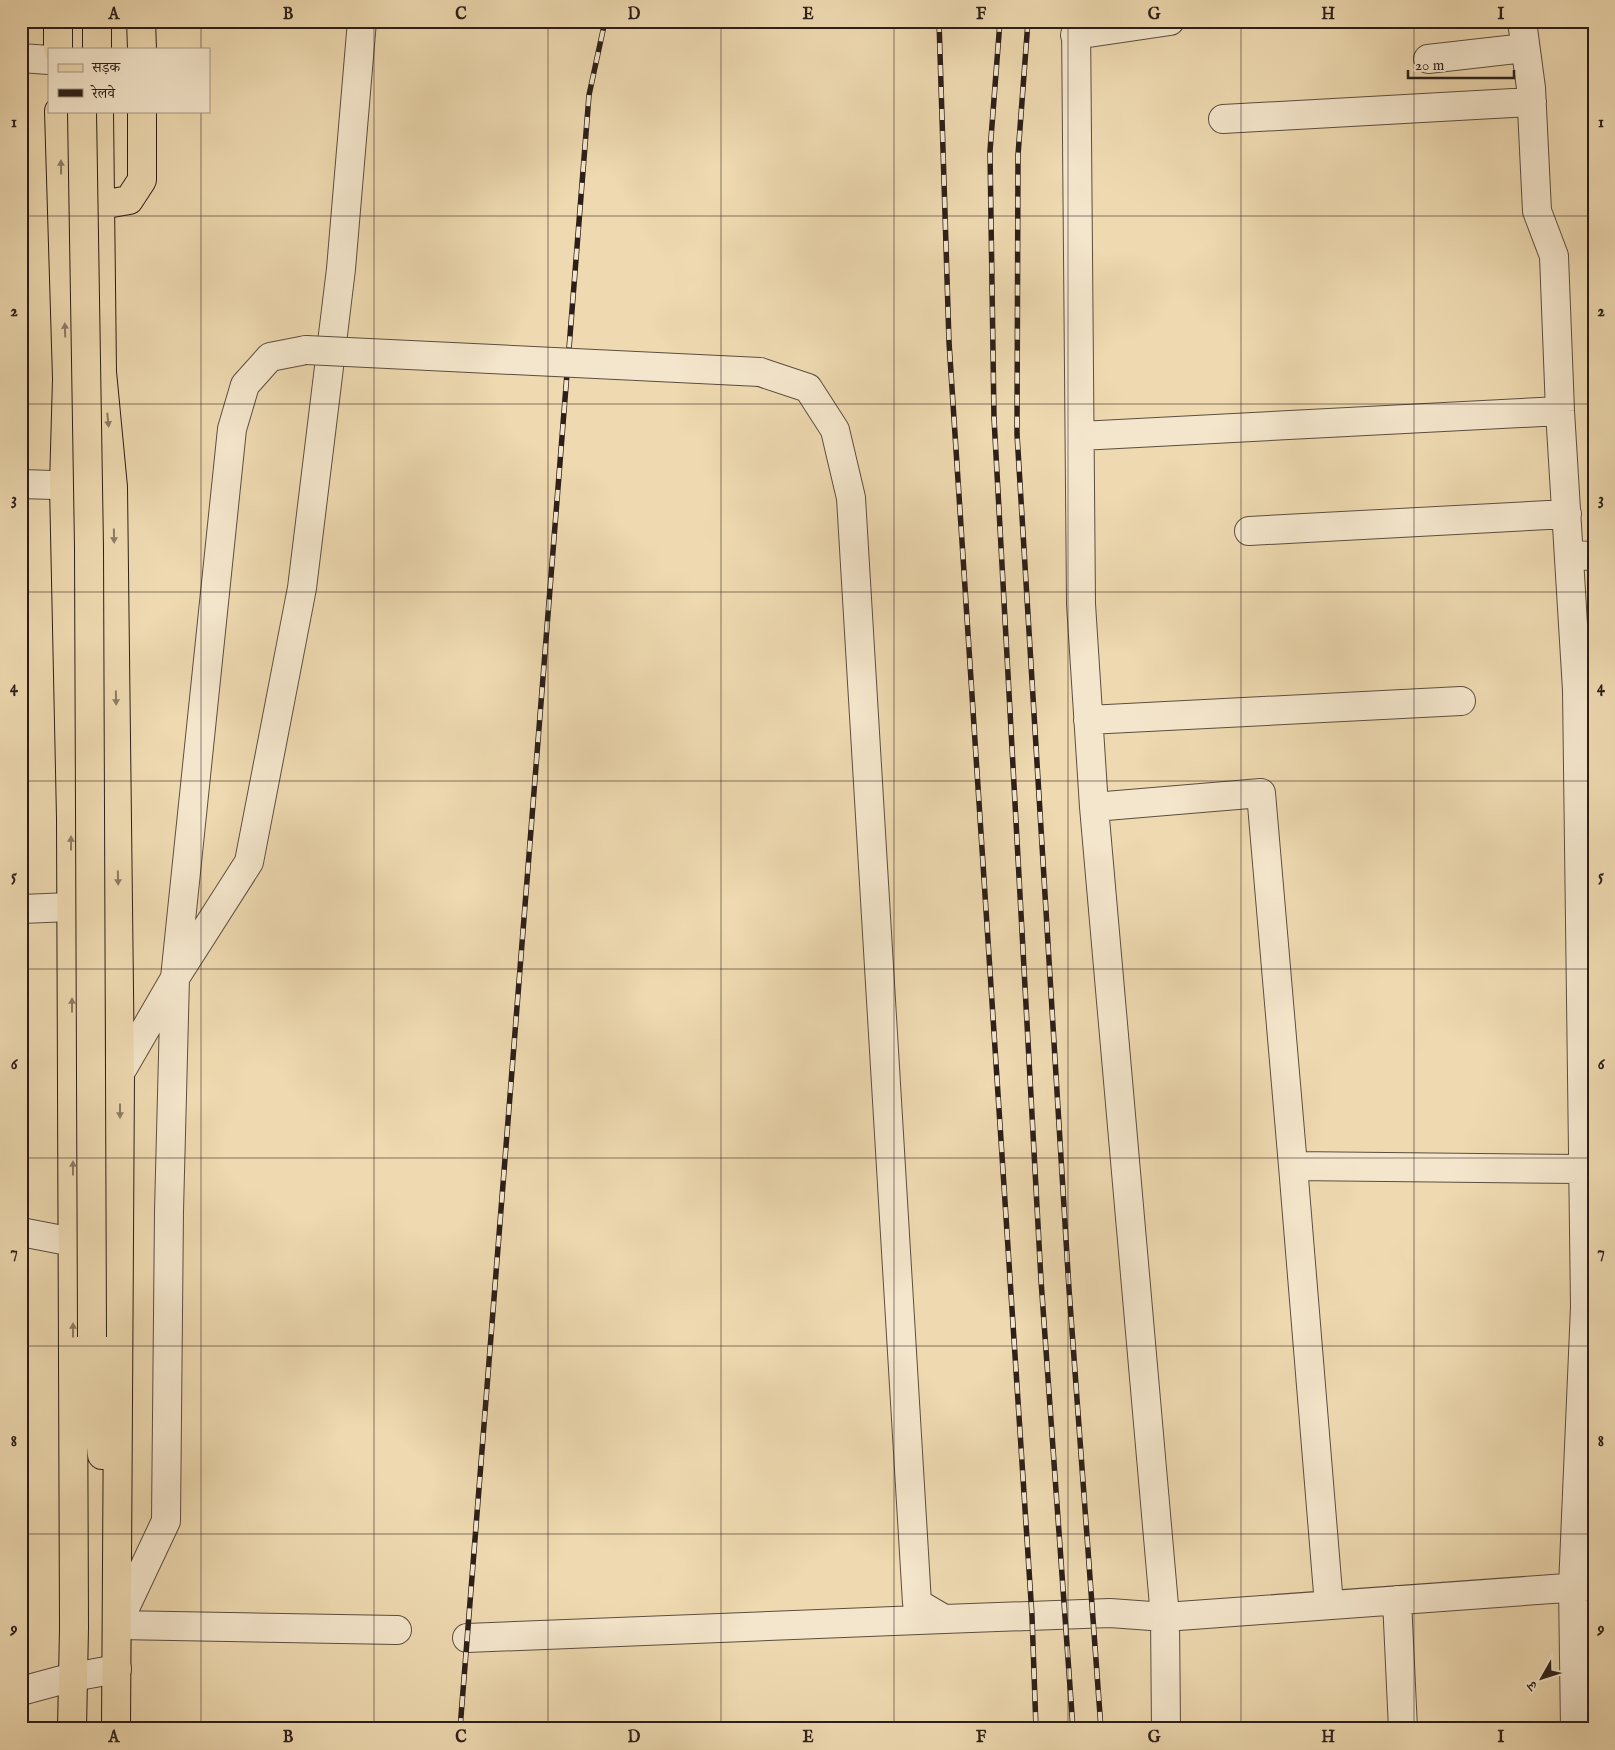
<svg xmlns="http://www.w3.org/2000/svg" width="1615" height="1750" font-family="'IM FELL English','Noto Serif Devanagari',serif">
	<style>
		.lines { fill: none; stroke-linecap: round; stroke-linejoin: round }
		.minor-casing { stroke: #5c4e3f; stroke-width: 30 }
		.major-casing { stroke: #2c1f19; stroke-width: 30 }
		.minor { stroke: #f4e6cc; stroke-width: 28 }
		.major { stroke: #eed9b0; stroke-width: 28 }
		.rail-casing { stroke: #2c1f19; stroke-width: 5.5 }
		.rail { stroke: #f4e6cc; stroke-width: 4; stroke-dasharray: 11; stroke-linecap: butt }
		.minor-bridge-casing { stroke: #5c4e3f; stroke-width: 30; stroke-linecap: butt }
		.major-bridge-casing { stroke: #2c1f19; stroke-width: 30; stroke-linecap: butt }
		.minor-bridge { stroke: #f4e6cc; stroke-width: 28 }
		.major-bridge { stroke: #eed9b0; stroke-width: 28 }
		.oneway { fill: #8d7c64 }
		.grid { fill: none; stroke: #2c1f19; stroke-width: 1; stroke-opacity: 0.55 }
		.neatline { fill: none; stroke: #2c1f19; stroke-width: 2 }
		.grid-label { font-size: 16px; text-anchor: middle; font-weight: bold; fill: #2c1f19 }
	</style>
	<rect width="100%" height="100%" fill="#eed9b0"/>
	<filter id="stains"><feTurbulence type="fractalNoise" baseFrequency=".004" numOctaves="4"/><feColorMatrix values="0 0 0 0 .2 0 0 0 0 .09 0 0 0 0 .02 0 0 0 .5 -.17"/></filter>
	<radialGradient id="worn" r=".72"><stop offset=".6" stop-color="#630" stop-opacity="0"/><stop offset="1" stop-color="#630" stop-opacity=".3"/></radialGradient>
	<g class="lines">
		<g class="minor-casing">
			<path id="minor" d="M 1076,21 L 1081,604 L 1094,807 L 1165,1617 L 1166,1729
				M 1522,21 L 1531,88 L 1537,211 L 1554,256 L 1560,411 L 1577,690 L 1585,1307 L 1573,1587 L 1575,1729
				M 1075,35 L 1170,21
				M 21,58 L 49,60
				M 1428,59 L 1525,48
				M 1223,119 L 1532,102
				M 306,350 L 270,357 L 245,385 L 232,429 L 175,978 L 169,1211 L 166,1521 L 117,1625 L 397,1630
				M 760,372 L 808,388 L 835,430 L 851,498 L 917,1603 L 944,1619 L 1110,1613 L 1165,1617 L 1594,1586
				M 1080,436 L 1560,411
				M 21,484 L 87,486
				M 1249,531 L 1567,514
				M 1569,555 L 1594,556
				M 1088,720 L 1461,701
				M 1094,807 L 1261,793 L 1293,1166 L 1582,1169
				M 21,909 L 71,907
				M 120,1073 L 175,978 L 249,862 L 302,588 L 341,269 L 362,21
				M 1293,1166 L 1329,1605
				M 21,1232 L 73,1242
				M 1397,1600 L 1403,1729
				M 467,1638 L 944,1619
				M 21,1691 L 73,1677 L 117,1669"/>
		</g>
		<g class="major-casing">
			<path id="major" d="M 97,21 L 97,49
				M 141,21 L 142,49
				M 58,49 L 58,21
				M 59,111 L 67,379 L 64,485 L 71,818 L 74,1628 L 72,1729
				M 99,111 L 102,372 L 113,487 L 120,1073 L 116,1729
				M 84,208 L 129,200 L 142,180 L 142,111
				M 92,1337 L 102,1455"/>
		</g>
		<use href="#minor" class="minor"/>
		<use href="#major" class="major"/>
		<g class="rail-casing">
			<path id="rail" d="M 939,21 L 949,342 L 1032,1616 L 1036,1729
				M 1000,21 L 990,151 L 994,418 L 1041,1280 L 1073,1729
				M 1028,21 L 1018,155 L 1017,434 L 1069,1289 L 1101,1729
				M 460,1729 L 589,95 L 605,21"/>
		</g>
		<use href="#rail" class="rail"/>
		<g class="minor-bridge-casing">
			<path id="minor-bridge" d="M 306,350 L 760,372"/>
		</g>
		<g class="major-bridge-casing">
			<path id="major-bridge" d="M 82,111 L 89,548 L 92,1337"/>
		</g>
		<use href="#minor-bridge" class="minor-bridge"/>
		<use href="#major-bridge" class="major-bridge"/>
	</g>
	<defs><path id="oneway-solid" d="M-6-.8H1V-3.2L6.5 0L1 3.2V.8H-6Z" transform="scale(1.25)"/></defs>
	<g class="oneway">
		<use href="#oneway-solid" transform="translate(61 167) rotate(-91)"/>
		<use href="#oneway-solid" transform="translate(65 330) rotate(-92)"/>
		<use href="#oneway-solid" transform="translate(108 420) rotate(84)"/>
		<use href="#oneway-solid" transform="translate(114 536) rotate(89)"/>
		<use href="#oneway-solid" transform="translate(116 698) rotate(89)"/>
		<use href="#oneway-solid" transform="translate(71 843) rotate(-90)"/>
		<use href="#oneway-solid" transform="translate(118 878) rotate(89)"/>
		<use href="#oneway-solid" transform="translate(72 1005) rotate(-90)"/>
		<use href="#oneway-solid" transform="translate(120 1111) rotate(90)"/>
		<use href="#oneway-solid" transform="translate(73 1168) rotate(-90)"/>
		<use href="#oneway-solid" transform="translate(73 1330) rotate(-90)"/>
	</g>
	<path class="grid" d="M 201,21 L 201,49M 374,21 L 374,1729M 548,21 L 548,1729M 721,21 L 721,1729M 894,21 L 894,1729M 1068,21 L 1068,1729M 1241,21 L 1241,1729M 1414,21 L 1414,1729M 201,111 L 201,1729M 21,216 L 1594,216M 21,404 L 1594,404M 21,592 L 1594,592M 21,781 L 1594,781M 21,969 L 1594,969M 21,1158 L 1594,1158M 21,1346 L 1594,1346M 21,1534 L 1594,1534"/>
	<rect width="1615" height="1750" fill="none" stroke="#eed9b0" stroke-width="55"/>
	<rect x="48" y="48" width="162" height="65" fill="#f4e6cc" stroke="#a49684"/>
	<rect x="58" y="64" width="25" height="8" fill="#eed9b0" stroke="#a49684"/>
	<text x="92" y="72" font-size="15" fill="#2c1f19">सड़क</text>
	<rect x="58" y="89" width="25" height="8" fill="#2c1f19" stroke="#a49684"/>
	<text x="92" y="98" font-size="15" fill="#2c1f19">रेलवे</text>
	<g transform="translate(1542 1678) rotate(231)" stroke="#f4e6cc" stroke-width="4" paint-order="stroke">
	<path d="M0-4L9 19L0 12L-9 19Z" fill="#2c1f19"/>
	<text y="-8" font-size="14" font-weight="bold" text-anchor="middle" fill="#2c1f19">उ</text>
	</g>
	<path d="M1408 70v8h106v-8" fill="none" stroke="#2c1f19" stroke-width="2.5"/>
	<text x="1415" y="70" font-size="15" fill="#2c1f19" stroke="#f4e6cc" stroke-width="4" paint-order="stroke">20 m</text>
	<rect x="28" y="28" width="1560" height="1694" class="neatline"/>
	<g class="grid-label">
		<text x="114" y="19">A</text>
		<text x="288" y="19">B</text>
		<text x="461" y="19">C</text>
		<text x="634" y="19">D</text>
		<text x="808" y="19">E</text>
		<text x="981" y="19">F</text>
		<text x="1154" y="19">G</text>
		<text x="1328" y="19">H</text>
		<text x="1501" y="19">I</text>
		<text x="14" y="127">1</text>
		<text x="1601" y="127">1</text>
		<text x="14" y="316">2</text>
		<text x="1601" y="316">2</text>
		<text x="14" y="504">3</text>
		<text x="1601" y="504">3</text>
		<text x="14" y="692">4</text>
		<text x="1601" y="692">4</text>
		<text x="14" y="881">5</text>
		<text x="1601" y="881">5</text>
		<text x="14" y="1069">6</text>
		<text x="1601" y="1069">6</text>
		<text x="14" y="1257">7</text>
		<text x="1601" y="1257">7</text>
		<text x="14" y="1446">8</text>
		<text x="1601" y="1446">8</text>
		<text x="14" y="1634">9</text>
		<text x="1601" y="1634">9</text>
		<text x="114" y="1742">A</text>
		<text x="288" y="1742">B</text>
		<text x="461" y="1742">C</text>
		<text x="634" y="1742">D</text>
		<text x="808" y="1742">E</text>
		<text x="981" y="1742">F</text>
		<text x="1154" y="1742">G</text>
		<text x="1328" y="1742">H</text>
		<text x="1501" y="1742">I</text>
	</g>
	<rect width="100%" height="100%" filter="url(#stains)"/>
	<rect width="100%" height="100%" fill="url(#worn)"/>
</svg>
